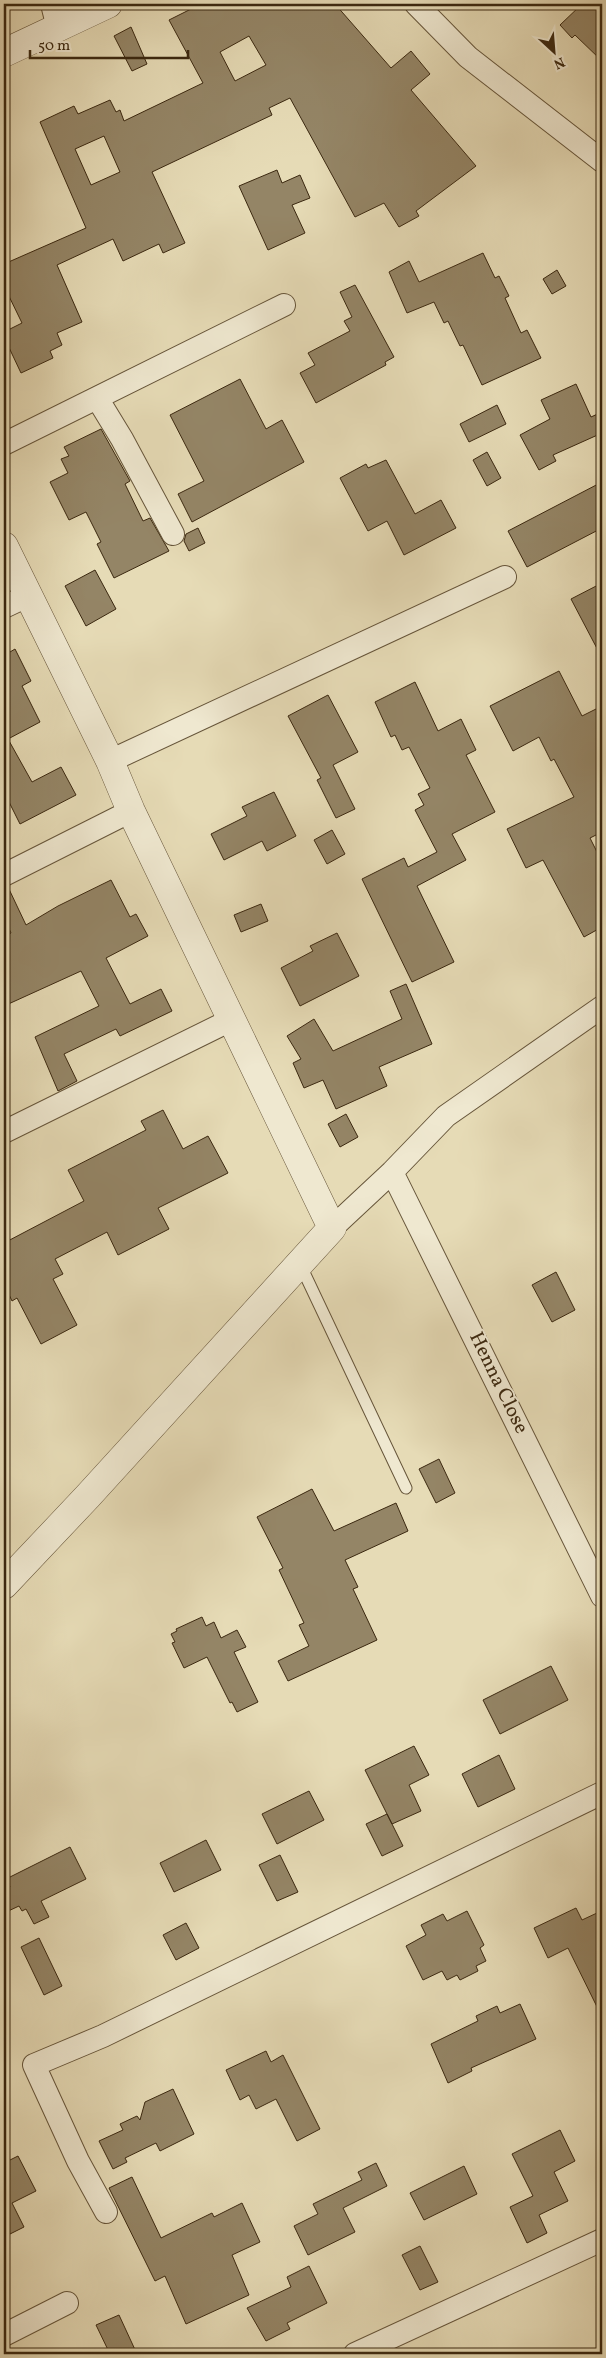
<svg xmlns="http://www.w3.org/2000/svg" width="606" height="2358" font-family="Vollkorn,serif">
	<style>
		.building { fill: #948566; stroke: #3b2810; fill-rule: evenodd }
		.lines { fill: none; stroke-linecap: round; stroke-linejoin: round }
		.service-casing { stroke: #66553a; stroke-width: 13 }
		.minor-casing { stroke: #66553a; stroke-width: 24 }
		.tertiary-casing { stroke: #66553a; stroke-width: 29 }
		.service { stroke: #efe8d0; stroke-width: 11 }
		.minor { stroke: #efe8d0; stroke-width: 22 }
		.tertiary { stroke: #efe8d0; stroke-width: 28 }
		.labels { text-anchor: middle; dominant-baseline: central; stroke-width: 4; stroke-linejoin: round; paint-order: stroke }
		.street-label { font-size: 20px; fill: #3b2810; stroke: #efe8d0 }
	</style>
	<rect width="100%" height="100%" fill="#e6dbb6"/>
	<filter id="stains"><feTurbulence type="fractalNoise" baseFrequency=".004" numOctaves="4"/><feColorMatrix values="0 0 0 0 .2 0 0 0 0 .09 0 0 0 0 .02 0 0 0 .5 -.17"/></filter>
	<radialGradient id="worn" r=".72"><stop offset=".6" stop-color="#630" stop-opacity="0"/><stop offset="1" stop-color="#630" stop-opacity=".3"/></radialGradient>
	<path class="building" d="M 201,4 L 335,4 L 391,68 L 411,51 L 430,74 L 411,90 L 476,166 L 416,211 L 419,216 L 399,227 L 384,203 L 355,217 L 290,98 L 269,108 L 272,115 L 152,172 L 185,243 L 163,253 L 159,244 L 123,261 L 113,239 L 57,265 L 82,322 L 57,333 L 62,345 L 50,351 L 53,358 L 21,373 L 4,337 L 4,332 L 22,323 L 4,286 L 4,264 L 86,228 L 40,122 L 74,106 L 78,114 L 110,100 L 116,112 L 120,110 L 124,121 L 203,83 L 169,20 ZM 249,36 L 266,65 L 235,81 L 220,52 ZM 104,136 L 120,172 L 91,185 L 75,149 Z
		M 582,4 L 602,4 L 602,61 L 575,35 L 572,38 L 560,25 Z
		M 131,27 L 147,64 L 132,71 L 114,36 Z
		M 277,170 L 282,183 L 300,175 L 310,198 L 292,205 L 305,233 L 268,250 L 239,186 Z
		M 483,253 L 495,278 L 499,276 L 509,296 L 505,298 L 521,333 L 527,330 L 541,358 L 482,385 L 463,345 L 460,346 L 448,321 L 444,323 L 434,302 L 407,313 L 389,272 L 409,261 L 419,282 Z
		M 557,270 L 566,286 L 552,294 L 543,279 Z
		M 355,285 L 394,357 L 385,362 L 386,365 L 316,403 L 300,373 L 315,365 L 308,353 L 350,331 L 344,321 L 352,317 L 340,292 Z
		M 240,379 L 266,429 L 282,420 L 304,462 L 192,522 L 178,494 L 204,481 L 170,415 Z
		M 576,384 L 591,417 L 602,412 L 602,433 L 553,455 L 556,461 L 539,470 L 520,435 L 550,419 L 541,400 Z
		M 497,405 L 506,424 L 469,442 L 460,424 Z
		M 101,429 L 130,481 L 125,484 L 143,521 L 150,518 L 169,551 L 114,578 L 97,544 L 101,542 L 86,512 L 69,520 L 50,482 L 68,473 L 61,459 L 69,456 L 64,447 Z
		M 487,452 L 501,478 L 487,486 L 473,460 Z
		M 386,460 L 415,514 L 441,500 L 456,528 L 404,555 L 387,521 L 368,531 L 340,478 L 366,464 L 368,468 Z
		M 602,482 L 602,528 L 527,567 L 508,531 Z
		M 198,528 L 205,543 L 189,551 L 184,541 L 186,534 Z
		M 95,570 L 116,609 L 86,626 L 65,586 Z
		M 602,583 L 602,658 L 571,599 Z
		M 15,649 L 31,681 L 22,686 L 40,722 L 8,739 L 32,782 L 61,767 L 76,795 L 20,824 L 4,792 L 4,652 L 5,655 Z
		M 559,671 L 582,716 L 602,706 L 602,832 L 590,838 L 602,862 L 602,927 L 584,937 L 543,860 L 526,868 L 507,829 L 574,797 L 554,759 L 551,761 L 539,737 L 513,751 L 490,706 Z
		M 415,682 L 438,731 L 461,719 L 476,750 L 466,755 L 495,812 L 452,834 L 466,860 L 417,886 L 454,962 L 412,982 L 362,879 L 404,858 L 408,867 L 437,852 L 415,810 L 424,805 L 418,794 L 430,788 L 409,747 L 402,750 L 395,735 L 391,737 L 375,702 Z
		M 328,695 L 358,752 L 333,765 L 355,809 L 336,818 L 317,780 L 321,778 L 288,716 Z
		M 274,792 L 296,836 L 267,851 L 262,841 L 224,860 L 211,834 L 247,816 L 242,807 Z
		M 332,830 L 345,854 L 327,864 L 314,840 Z
		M 111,880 L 130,917 L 136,914 L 148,936 L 106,958 L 130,1004 L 161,989 L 172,1011 L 120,1036 L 116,1029 L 64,1054 L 77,1081 L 58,1091 L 35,1037 L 99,1006 L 81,971 L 4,1006 L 4,937 L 11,933 L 4,918 L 4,888 L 8,887 L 26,925 L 58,906 Z
		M 261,904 L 268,921 L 241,932 L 234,915 Z
		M 337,933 L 359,976 L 300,1006 L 281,968 L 313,951 L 310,946 Z
		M 406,984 L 432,1044 L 379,1067 L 387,1086 L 336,1109 L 323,1080 L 304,1088 L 293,1063 L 301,1059 L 287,1036 L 314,1019 L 333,1051 L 402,1019 L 390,991 Z
		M 163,1110 L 183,1149 L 208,1136 L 228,1173 L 158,1208 L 169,1229 L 118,1255 L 107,1232 L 55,1259 L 63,1274 L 53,1279 L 77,1325 L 41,1344 L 17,1298 L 12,1301 L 4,1284 L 4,1243 L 84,1201 L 68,1170 L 146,1130 L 141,1121 Z
		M 346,1114 L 358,1137 L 340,1147 L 328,1124 Z
		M 556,1272 L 575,1310 L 552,1322 L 532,1285 Z
		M 439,1459 L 455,1493 L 436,1503 L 419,1469 Z
		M 312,1489 L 334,1531 L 396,1503 L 408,1531 L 345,1560 L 358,1587 L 353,1589 L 377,1640 L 288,1681 L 278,1661 L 309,1646 L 299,1625 L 304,1623 L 279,1570 L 283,1568 L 257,1517 Z
		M 202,1617 L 206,1626 L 214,1622 L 221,1638 L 237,1630 L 246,1647 L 234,1652 L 258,1702 L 237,1712 L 232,1702 L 230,1703 L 207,1657 L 184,1668 L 172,1643 L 175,1642 L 171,1634 L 177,1631 L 176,1629 Z
		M 551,1666 L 568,1700 L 500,1734 L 483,1700 Z
		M 414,1746 L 429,1775 L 409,1785 L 421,1811 L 392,1824 L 365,1770 Z
		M 499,1755 L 515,1789 L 478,1807 L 462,1774 Z
		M 309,1791 L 324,1820 L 277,1844 L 262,1814 Z
		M 387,1814 L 403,1846 L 382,1856 L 366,1824 Z
		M 206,1840 L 221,1870 L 174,1892 L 160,1863 Z
		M 70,1847 L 86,1879 L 41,1901 L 49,1917 L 34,1924 L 26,1909 L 22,1911 L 19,1906 L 4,1913 L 4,1890 L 10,1887 L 6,1879 Z
		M 280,1855 L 298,1892 L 277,1901 L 259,1865 Z
		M 576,1908 L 582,1920 L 597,1913 L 602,1924 L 602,2017 L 568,1948 L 548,1958 L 534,1928 Z
		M 467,1911 L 484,1945 L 480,1948 L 486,1961 L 476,1966 L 478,1971 L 460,1980 L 457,1975 L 447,1980 L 442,1971 L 423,1980 L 406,1946 L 426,1935 L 421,1925 L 443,1914 L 447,1921 Z
		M 186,1923 L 199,1948 L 176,1960 L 163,1935 Z
		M 39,1938 L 62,1986 L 44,1995 L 21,1947 Z
		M 520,2004 L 536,2039 L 471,2068 L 472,2071 L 448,2083 L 431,2044 L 478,2021 L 476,2016 L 497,2006 L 500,2013 Z
		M 266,2051 L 271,2062 L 283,2055 L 320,2129 L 297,2141 L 276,2099 L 256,2109 L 249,2095 L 240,2100 L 226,2070 Z
		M 173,2089 L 194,2134 L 160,2151 L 156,2143 L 125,2158 L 127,2162 L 113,2169 L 99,2141 L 123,2130 L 120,2124 L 137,2116 L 140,2120 L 145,2102 Z
		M 560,2130 L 575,2161 L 554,2172 L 568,2201 L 539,2215 L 547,2233 L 527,2243 L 510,2207 L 533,2196 L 512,2154 Z
		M 18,2156 L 36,2191 L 12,2203 L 24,2227 L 4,2237 L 4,2163 Z
		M 376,2163 L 387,2186 L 343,2208 L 355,2232 L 308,2255 L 294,2226 L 318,2214 L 313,2204 L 362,2180 L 358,2172 Z
		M 464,2166 L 477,2194 L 424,2220 L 410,2193 Z
		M 132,2177 L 161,2238 L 212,2213 L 214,2217 L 242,2203 L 260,2242 L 232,2255 L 249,2295 L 186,2324 L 165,2276 L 155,2281 L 109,2188 Z
		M 420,2246 L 438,2282 L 420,2290 L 402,2255 Z
		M 309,2266 L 327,2303 L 287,2323 L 290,2329 L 266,2341 L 247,2308 L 291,2287 L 287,2277 Z
		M 119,2315 L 137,2354 L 110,2354 L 96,2325 Z"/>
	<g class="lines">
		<g class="service-casing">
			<path id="service" d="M 300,1264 L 406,1488"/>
		</g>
		<g class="minor-casing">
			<path id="minor" d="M 52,4 L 58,28
				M 416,4 L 468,57 L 602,161
				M 97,398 L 122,439 L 173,534
				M 4,444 L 284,305
				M 4,607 L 27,596
				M 110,761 L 505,577
				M 4,875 L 131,811
				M 4,1132 L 231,1020
				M 392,1172 L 602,1596
				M 332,1228 L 392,1172 L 446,1116 L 602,1007
				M 106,2212 L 78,2161 L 34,2065 L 103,2036 L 602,1793
				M 4,2335 L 67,2303
				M 355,2354 L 602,2240"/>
		</g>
		<g class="tertiary-casing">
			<path id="tertiary" d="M 4,53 L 108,4
				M 4,546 L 110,761 L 131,811 L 332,1228 L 88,1496 L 4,1585"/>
		</g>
		<use href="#service" class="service"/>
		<use href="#minor" class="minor"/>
		<use href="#tertiary" class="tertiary"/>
	</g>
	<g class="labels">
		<g class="street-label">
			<text transform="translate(498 1383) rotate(64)">Henna Close</text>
		</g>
	</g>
	<rect width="606" height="2358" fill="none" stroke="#e6dbb6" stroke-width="20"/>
	<rect x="5" y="5" width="596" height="2348" fill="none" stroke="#3b2810" stroke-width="2.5"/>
	<rect x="10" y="10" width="586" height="2338" fill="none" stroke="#3b2810"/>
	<g transform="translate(554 52) rotate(154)" stroke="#efe8d0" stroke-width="4" paint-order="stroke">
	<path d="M0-4L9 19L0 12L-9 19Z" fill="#3b2810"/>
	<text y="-8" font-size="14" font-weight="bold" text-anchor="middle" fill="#3b2810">N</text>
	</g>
	<path d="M30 50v8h158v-8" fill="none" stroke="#3b2810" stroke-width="2.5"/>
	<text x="38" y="50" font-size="15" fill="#3b2810" stroke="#efe8d0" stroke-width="4" paint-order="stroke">50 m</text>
	<rect width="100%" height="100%" filter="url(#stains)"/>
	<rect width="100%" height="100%" fill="url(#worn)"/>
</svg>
